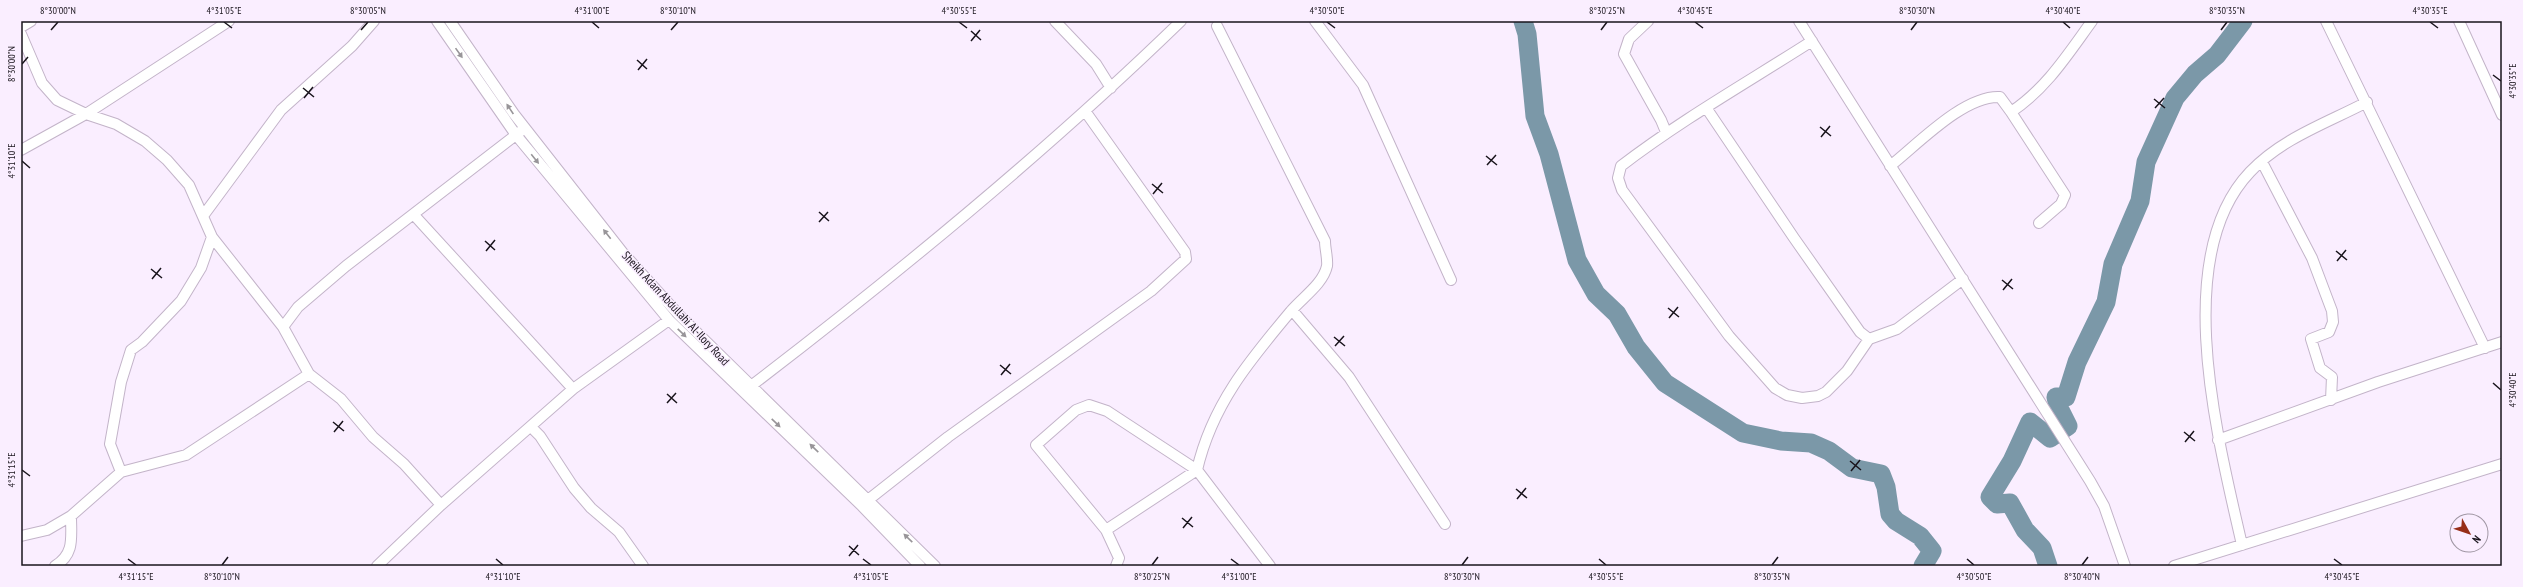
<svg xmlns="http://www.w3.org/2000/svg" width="2523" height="587" font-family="'PT Sans Narrow',sans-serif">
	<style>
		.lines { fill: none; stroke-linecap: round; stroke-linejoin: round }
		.river { stroke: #7b98a8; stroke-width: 19 }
		.minor-casing { stroke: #c3b4c9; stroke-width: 12 }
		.minor { stroke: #fff; stroke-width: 10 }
		.oneway { fill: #989599 }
		.ticks { fill: none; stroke: #19141c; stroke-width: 1.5 }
		.labels { text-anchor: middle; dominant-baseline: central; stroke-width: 3; stroke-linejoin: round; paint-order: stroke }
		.street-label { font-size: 12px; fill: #19141c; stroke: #faeeff }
		.neatline { fill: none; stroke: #19141c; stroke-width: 1.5 }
		.ticks-label { font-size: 10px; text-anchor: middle; fill: #19141c }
	</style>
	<rect width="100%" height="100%" fill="#faeeff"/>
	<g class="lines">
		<path class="river" d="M 1523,21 L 1527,34 L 1535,116 L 1549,154 L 1577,260 L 1596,294 L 1617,314 L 1636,347 L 1665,383 L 1743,433 L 1781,441 L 1811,443 L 1829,451 L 1852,468 L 1881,474 L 1886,487 L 1890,514 L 1896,521 L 1920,536 L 1932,551 L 1923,566
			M 2048,566 L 2042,548 L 2025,530 L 2010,503 L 1997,504 L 1990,497 L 2012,461 L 2030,422 L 2050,438 L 2068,426 L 2058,406 L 2056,397 L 2066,397 L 2077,362 L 2106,302 L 2113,264 L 2140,201 L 2146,162 L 2175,98 L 2195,74 L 2217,55 L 2243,21"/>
		<g class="minor-casing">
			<path id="minor" d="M 437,21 L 516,135 L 669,320 L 862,506 L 920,566
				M 450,21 L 514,114 L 623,253 L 679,315 L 935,566
				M 1055,21 L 1096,64 L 1111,88
				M 1315,21 L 1363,85 L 1451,280
				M 1648,21 L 1629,39 L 1624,54 L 1661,120 L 1666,132
				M 1799,21 L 2090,481 L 2104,506 L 2125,566
				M 2326,21 L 2485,348
				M 2459,21 L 2502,115
				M 21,27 L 31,21
				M 21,34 L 42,83 L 57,100 L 86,114 L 116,124 L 145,141 L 167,160 L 189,185 L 212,237 L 283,327
				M 1812,41 C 1748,82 1681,120 1621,166 L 1618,178 L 1622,190 L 1729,336 L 1775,388 L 1787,395 L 1802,398 L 1818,396 L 1826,392 L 1847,371 L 1869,339 L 1897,329 L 1963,279
				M 1707,109 L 1794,238 L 1860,332 L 1869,339
				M 2011,112 L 2065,195 L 2061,204 L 2039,223
				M 21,150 L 86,114 L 229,21
				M 2262,162 L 2312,258 L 2332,311 L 2333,322 L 2329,332 L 2311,339 L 2320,368 L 2332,377 L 2331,400
				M 1890,166 C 1918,144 1964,95 2000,97 L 2011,112 C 2046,89 2068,54 2092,21
				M 414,215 L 573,389
				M 203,216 L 281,110 L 352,46 L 374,21
				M 1292,310 L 1349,377 L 1445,524
				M 309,374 L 341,399 L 373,437 L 404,464 L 441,505
				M 751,386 C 900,272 1046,152 1181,21
				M 531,427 L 540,436 L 574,488 L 591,508 L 619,532 L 643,566
				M 2218,440 L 2378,382 L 2502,342
				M 121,472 L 110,444 L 121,382 L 131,350 L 142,342 L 181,301 L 201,268 L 212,237
				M 868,500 L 948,437 L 1151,291 L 1186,259 L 1185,252 L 1085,111
				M 1106,530 L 1036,445 L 1076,410 L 1089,405 L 1107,411 L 1197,470 L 1270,566
				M 21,536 L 47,530 L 71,516 L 121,472 L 186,455 L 309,374 L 283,327 L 298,307 L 346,266 L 521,131
				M 2242,545 C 2219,443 2169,257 2250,172 C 2282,138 2327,123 2367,102
				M 55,566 C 75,554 71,537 71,516
				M 377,566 L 441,505 L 573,389 L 669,320
				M 1116,566 L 1119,558 L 1106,530 L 1197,470 C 1212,405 1249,361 1291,311 C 1303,297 1323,284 1327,266 C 1328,259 1325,249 1325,241 L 1217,26
				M 2174,566 L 2502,464"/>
		</g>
		<use href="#minor" class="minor"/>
	</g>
	<defs><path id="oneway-solid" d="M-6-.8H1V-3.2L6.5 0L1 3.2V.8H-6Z"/></defs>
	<g class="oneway">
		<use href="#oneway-solid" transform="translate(459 53) rotate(55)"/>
		<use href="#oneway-solid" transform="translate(510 109) rotate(-124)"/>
		<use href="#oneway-solid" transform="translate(535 159) rotate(51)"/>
		<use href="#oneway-solid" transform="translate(607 234) rotate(-128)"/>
		<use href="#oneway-solid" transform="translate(682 333) rotate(44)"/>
		<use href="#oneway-solid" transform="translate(776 423) rotate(44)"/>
		<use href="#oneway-solid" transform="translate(814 448) rotate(-136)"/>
		<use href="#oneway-solid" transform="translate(908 538) rotate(-136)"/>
	</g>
	<path class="ticks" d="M 224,22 L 232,28M 592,22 L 599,28M 959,22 L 967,28M 1327,22 L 1335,28M 1695,22 L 1703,28M 2063,22 L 2070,28M 2430,22 L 2438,28M 51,30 L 58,22M 361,30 L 368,22M 671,30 L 678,22M 1601,30 L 1607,22M 1911,30 L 1917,22M 2221,30 L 2227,22M 971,31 L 981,40M 971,41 L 980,30M 637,60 L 647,69M 22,64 L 28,57M 638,70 L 647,59M 2493,75 L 2501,81M 303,88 L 314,97M 304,98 L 313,87M 2154,99 L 2165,108M 2155,108 L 2164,98M 1820,127 L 1831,136M 1821,137 L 1830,126M 1486,156 L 1497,165M 22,161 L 30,168M 1487,165 L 1496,155M 1152,184 L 1163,193M 1153,194 L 1162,183M 819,212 L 829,221M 819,222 L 828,212M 485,241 L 495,250M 486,251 L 495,240M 2336,251 L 2347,260M 2337,261 L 2346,250M 151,269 L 162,278M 152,279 L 161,268M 2002,280 L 2013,289M 2003,290 L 2012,279M 1668,308 L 1679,317M 1669,318 L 1678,307M 1334,337 L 1345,346M 1335,346 L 1344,336M 1000,365 L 1011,374M 1001,375 L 1010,364M 2493,383 L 2501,390M 667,394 L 677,403M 667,403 L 676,393M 333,422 L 344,431M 334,432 L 343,421M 2184,432 L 2195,441M 2185,442 L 2194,431M 1850,461 L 1861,470M 22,470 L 30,476M 1851,471 L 1860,460M 1516,489 L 1527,498M 1517,499 L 1526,488M 1182,518 L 1193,527M 1183,528 L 1192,517M 849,546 L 859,555M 849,556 L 858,545M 128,559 L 136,565M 496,559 L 503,565M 863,559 L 871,565M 1231,559 L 1239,565M 1599,559 L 1606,565M 1967,559 L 1974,565M 2334,559 L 2342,565M 222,565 L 228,557M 1152,565 L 1158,557M 1462,565 L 1468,557M 1772,565 L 1778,557M 2082,565 L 2088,557"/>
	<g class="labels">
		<g class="street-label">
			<text transform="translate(676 308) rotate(47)">Sheikh Adam Abdullahi Al-Ilory Road</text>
		</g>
	</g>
	<rect width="2523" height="587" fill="none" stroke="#faeeff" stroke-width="44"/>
	<g transform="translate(2469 533) rotate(130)"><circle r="19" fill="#faeeff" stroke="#a097a4"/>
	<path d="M0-3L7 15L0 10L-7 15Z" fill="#972e18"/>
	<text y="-6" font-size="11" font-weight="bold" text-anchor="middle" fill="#19141c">N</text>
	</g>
	<rect x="22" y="22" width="2479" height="543" class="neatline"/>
	<g class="ticks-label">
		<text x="58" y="14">8°30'00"N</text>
		<text x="224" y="14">4°31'05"E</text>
		<text x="368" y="14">8°30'05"N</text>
		<text x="592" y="14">4°31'00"E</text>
		<text x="678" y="14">8°30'10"N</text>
		<text x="959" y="14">4°30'55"E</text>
		<text x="1327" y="14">4°30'50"E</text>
		<text x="1607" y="14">8°30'25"N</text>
		<text x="1695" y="14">4°30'45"E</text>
		<text x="1917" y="14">8°30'30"N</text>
		<text x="2063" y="14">4°30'40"E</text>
		<text x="2227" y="14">8°30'35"N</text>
		<text x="2430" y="14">4°30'35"E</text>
		<text transform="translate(11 64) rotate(-90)" y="4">8°30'00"N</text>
		<text transform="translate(2512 81) rotate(-90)" y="4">4°30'35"E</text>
		<text transform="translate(11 161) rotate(-90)" y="4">4°31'10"E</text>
		<text transform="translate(2512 390) rotate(-90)" y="4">4°30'40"E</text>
		<text transform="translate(11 470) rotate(-90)" y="4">4°31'15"E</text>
		<text x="136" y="580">4°31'15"E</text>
		<text x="222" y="580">8°30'10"N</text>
		<text x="503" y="580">4°31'10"E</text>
		<text x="871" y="580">4°31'05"E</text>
		<text x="1152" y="580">8°30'25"N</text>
		<text x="1239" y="580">4°31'00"E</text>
		<text x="1462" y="580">8°30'30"N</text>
		<text x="1606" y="580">4°30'55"E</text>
		<text x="1772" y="580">8°30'35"N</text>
		<text x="1974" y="580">4°30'50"E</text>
		<text x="2082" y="580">8°30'40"N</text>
		<text x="2342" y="580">4°30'45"E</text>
	</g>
</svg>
